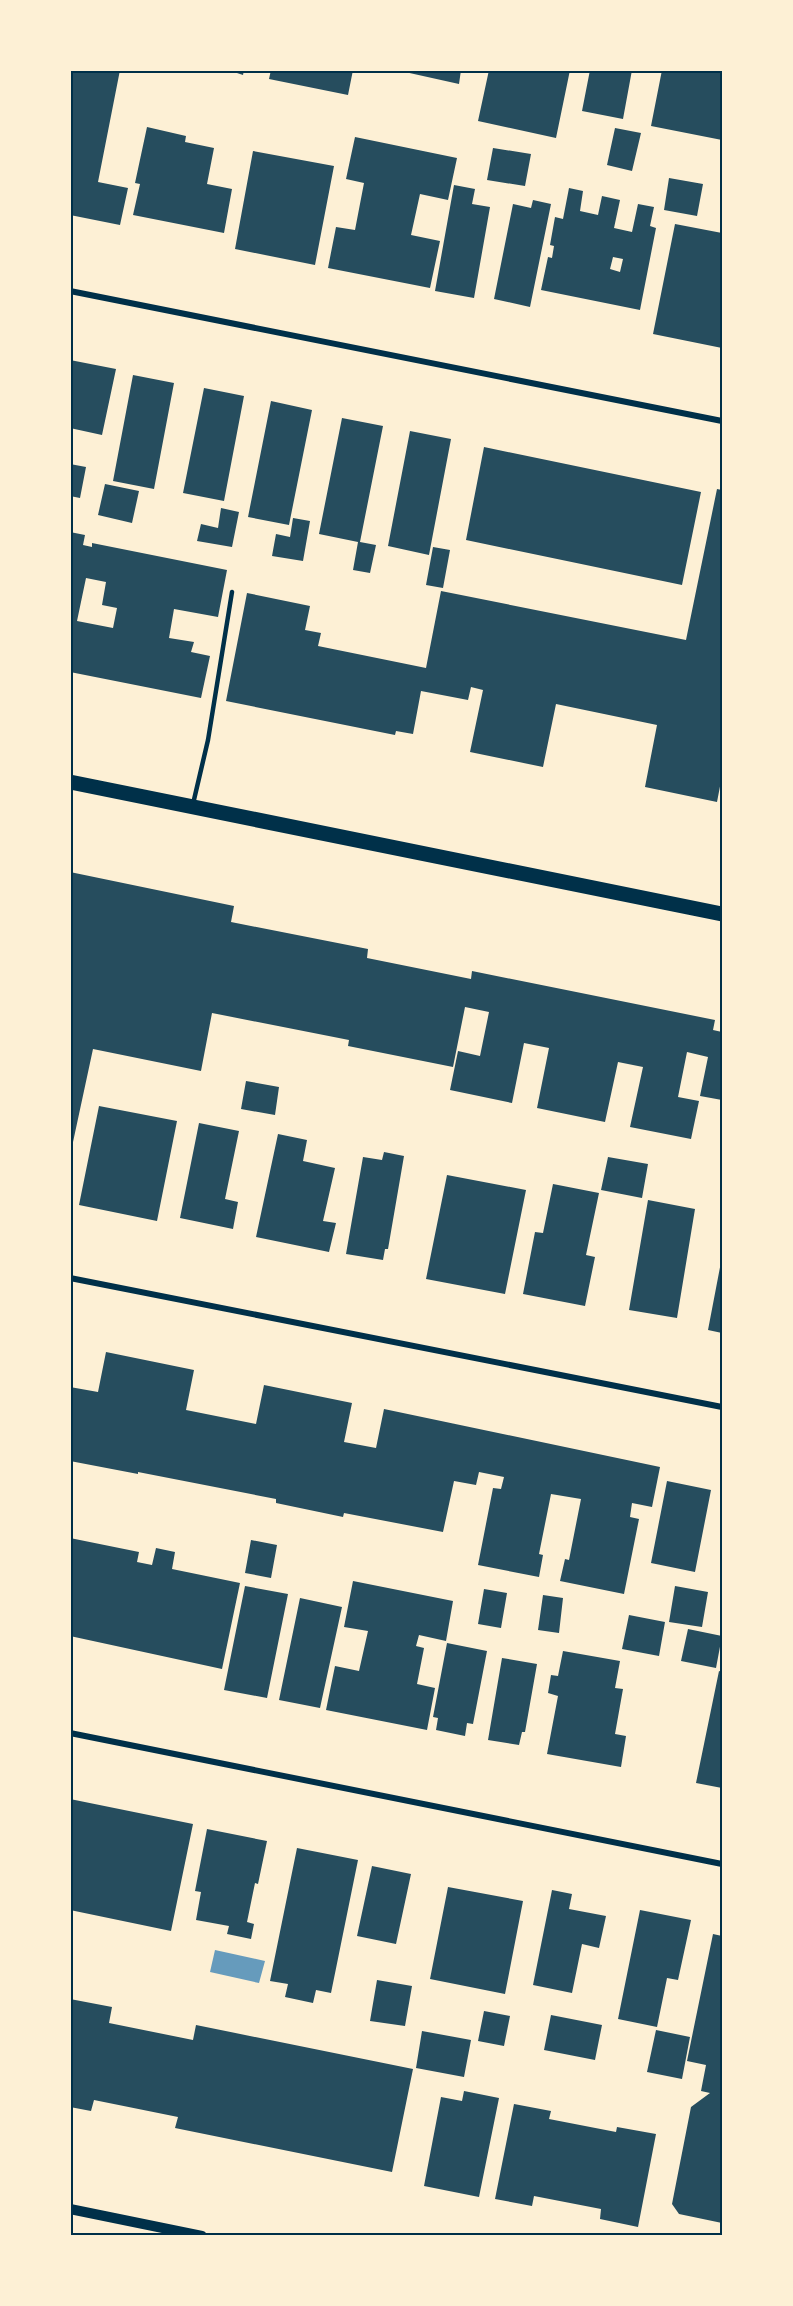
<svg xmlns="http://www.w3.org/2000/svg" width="793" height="2306" font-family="'DejaVu Sans',sans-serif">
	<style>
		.water { fill: #669bbc }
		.building { fill: #264d5e; fill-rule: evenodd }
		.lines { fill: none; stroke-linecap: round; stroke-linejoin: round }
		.service { stroke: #003049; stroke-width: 4.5 }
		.minor { stroke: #003049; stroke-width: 6 }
		.tertiary { stroke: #003049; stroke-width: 10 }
		.primary { stroke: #003049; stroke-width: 15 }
		.neatline { fill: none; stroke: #003049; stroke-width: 2 }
	</style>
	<rect width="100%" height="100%" fill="#fdf0d5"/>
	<path class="water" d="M 215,1950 L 265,1961 L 259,1983 L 210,1972 Z"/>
	<path class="building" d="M 70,70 L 120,70 L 98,182 L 128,188 L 120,225 L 70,215 Z
		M 228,70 L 244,70 L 243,75 Z
		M 271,70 L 353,70 L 348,95 L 269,79 Z
		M 396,70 L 461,70 L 459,84 Z
		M 489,70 L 570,70 L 556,138 L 478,121 Z
		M 590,70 L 632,70 L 623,119 L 582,111 Z
		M 662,70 L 722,70 L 722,140 L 651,126 Z
		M 147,127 L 186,136 L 185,142 L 214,148 L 207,184 L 232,189 L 224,233 L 133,215 L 140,184 L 135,183 Z
		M 615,128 L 641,133 L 632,171 L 607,165 Z
		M 355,137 L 457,158 L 448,200 L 420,194 L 411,235 L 440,241 L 430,288 L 328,268 L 336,227 L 355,230 L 364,183 L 346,179 Z
		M 493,148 L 531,154 L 525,186 L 487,180 Z
		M 253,151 L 334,166 L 315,265 L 235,249 Z
		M 669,178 L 703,184 L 697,216 L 664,210 Z
		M 454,185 L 475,189 L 472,204 L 490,207 L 474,298 L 435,291 Z
		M 569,188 L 583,191 L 580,211 L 598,215 L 602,196 L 620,200 L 614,228 L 632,232 L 638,204 L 654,207 L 650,226 L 656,228 L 640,310 L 541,290 L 548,257 L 552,258 L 554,246 L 550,245 L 555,217 L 563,219 ZM 613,257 L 623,259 L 620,272 L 610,269 Z
		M 533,200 L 551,204 L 530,307 L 494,299 L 513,204 L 531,208 Z
		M 675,224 L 722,233 L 722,348 L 653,334 Z
		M 70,360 L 116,369 L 102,435 L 70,428 Z
		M 133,375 L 174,383 L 154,489 L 113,481 Z
		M 204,388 L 244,396 L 224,501 L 183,493 Z
		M 271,401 L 312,410 L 289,525 L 248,517 Z
		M 342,418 L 383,426 L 360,542 L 376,545 L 370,573 L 353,570 L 358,542 L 319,534 Z
		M 410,431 L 451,439 L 429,555 L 388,546 Z
		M 484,447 L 701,492 L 682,585 L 466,540 Z
		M 70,464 L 86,467 L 80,498 L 70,496 Z
		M 105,484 L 139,491 L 132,523 L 98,515 Z
		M 717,489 L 722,490 L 722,776 L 717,802 L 645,787 L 657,725 L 556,704 L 543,767 L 470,752 L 483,690 L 471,687 L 468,700 L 421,691 L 413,734 L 396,731 L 395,735 L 226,701 L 247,593 L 310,606 L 305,630 L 321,633 L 318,646 L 426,668 L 441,591 L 686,640 Z
		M 221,508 L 239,512 L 232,547 L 197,541 L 201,524 L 218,528 Z
		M 293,518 L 310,521 L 303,561 L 272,556 L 276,534 L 290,537 Z
		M 70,532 L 85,535 L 83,545 L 92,547 L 92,543 L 227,570 L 218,617 L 174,609 L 169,638 L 194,642 L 191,652 L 210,656 L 201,698 L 70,672 ZM 86,578 L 106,582 L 102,605 L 117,608 L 113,628 L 77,621 Z
		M 433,547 L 450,550 L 443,588 L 426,585 Z
		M 70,872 L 234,906 L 231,922 L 368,949 L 367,958 L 471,979 L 472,971 L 715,1020 L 713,1030 L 722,1032 L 722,1100 L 700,1096 L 708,1057 L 687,1052 L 678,1097 L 699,1101 L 691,1139 L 630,1127 L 643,1067 L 618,1062 L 605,1122 L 537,1108 L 549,1048 L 524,1043 L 512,1103 L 450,1090 L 458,1051 L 480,1056 L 489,1012 L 465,1007 L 453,1067 L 348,1046 L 349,1040 L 212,1013 L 201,1071 L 93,1049 L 70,1156 Z
		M 246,1081 L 279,1087 L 275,1115 L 241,1109 Z
		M 99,1106 L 177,1121 L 157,1221 L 79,1205 Z
		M 199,1123 L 239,1131 L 225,1199 L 238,1202 L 233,1229 L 180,1218 Z
		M 278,1134 L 307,1140 L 303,1161 L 335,1168 L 323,1221 L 336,1223 L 329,1252 L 256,1237 Z
		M 384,1152 L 404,1156 L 388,1249 L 385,1249 L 383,1260 L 346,1254 L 363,1157 L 382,1160 Z
		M 608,1157 L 648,1164 L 642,1198 L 601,1190 Z
		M 447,1175 L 526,1190 L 505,1294 L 426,1279 Z
		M 553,1184 L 599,1193 L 586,1255 L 595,1257 L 585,1306 L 523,1294 L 535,1232 L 543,1233 Z
		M 648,1200 L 695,1209 L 677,1318 L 629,1310 Z
		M 721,1262 L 722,1262 L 722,1333 L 708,1330 Z
		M 106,1352 L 194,1370 L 186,1410 L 256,1424 L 264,1385 L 352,1403 L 344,1442 L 376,1448 L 384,1409 L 660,1467 L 652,1507 L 632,1503 L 630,1517 L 639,1519 L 624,1594 L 560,1581 L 565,1559 L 569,1560 L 581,1499 L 551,1494 L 539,1554 L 543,1555 L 539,1577 L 478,1565 L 493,1488 L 501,1489 L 504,1477 L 479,1472 L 476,1485 L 454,1481 L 443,1532 L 344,1513 L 343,1517 L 276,1503 L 276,1499 L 138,1472 L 138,1474 L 70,1461 L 70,1387 L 98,1392 Z
		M 667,1481 L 711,1490 L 695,1572 L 651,1563 Z
		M 70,1538 L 139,1552 L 137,1562 L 152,1565 L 156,1548 L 175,1552 L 172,1569 L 240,1583 L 222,1669 L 70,1636 Z
		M 251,1540 L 277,1545 L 271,1578 L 245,1573 Z
		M 353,1581 L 453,1601 L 446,1641 L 419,1635 L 416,1646 L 424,1648 L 417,1684 L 435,1688 L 427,1730 L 326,1710 L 335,1666 L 359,1671 L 368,1631 L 344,1627 Z
		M 245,1586 L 288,1594 L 267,1698 L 224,1690 Z
		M 675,1586 L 708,1592 L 702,1627 L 669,1622 Z
		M 484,1589 L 507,1593 L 501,1628 L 478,1624 Z
		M 543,1595 L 563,1598 L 559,1633 L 538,1630 Z
		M 300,1598 L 342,1607 L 320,1708 L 279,1700 Z
		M 629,1615 L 665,1622 L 659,1656 L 622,1649 Z
		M 688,1629 L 722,1636 L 716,1668 L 681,1661 Z
		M 447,1643 L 487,1651 L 473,1724 L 467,1723 L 465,1736 L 436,1730 L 438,1718 L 433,1717 Z
		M 563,1651 L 620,1661 L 615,1688 L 623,1689 L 615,1734 L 626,1736 L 621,1767 L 547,1754 L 558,1696 L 548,1693 L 551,1675 L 558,1676 Z
		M 502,1658 L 537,1664 L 525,1732 L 522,1732 L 519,1745 L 488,1740 Z
		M 719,1671 L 722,1672 L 722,1788 L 696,1783 Z
		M 70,1799 L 193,1824 L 171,1931 L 70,1910 Z
		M 207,1829 L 267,1841 L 258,1884 L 255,1883 L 247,1922 L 254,1924 L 251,1939 L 227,1934 L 229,1926 L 196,1920 L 201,1892 L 195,1891 Z
		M 297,1848 L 358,1860 L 331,1993 L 316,1990 L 313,2003 L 285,1997 L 288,1984 L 270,1981 Z
		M 372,1866 L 411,1874 L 396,1944 L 357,1936 Z
		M 448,1887 L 523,1901 L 505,1994 L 430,1979 Z
		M 552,1890 L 572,1894 L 569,1909 L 606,1916 L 599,1948 L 582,1944 L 572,1993 L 533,1985 Z
		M 640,1910 L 691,1920 L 678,1980 L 667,1978 L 657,2027 L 618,2019 Z
		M 713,1934 L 722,1936 L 722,2223 L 679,2214 L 672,2204 L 691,2107 L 710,2093 L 701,2091 L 706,2065 L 687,2061 Z
		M 377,1980 L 412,1986 L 405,2026 L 370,2021 Z
		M 70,1999 L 112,2007 L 109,2023 L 193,2040 L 196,2025 L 413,2069 L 392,2172 L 175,2128 L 178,2117 L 94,2100 L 91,2111 L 70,2107 Z
		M 484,2011 L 510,2016 L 504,2046 L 478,2041 Z
		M 551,2015 L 602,2025 L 595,2060 L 544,2050 Z
		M 656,2030 L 690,2037 L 682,2079 L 647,2072 Z
		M 422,2031 L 471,2040 L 464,2077 L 416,2068 Z
		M 464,2091 L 499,2098 L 479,2197 L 424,2186 L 441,2097 L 462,2101 Z
		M 514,2104 L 551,2111 L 549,2119 L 616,2132 L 617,2127 L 656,2134 L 638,2227 L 600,2219 L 601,2209 L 534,2196 L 532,2206 L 495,2199 Z"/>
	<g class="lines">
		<path class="service" d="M 193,804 L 208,740 L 232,592"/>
		<path class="minor" d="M 70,291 L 722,421
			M 70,1278 L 722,1407
			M 70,1733 L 722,1864"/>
		<path class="tertiary" d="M 70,2209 L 202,2236"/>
		<path class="primary" d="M 70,782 L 722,914"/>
	</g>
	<rect width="793" height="2306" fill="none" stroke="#fdf0d5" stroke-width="144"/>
	<rect x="72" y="72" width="649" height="2162" class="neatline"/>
</svg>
